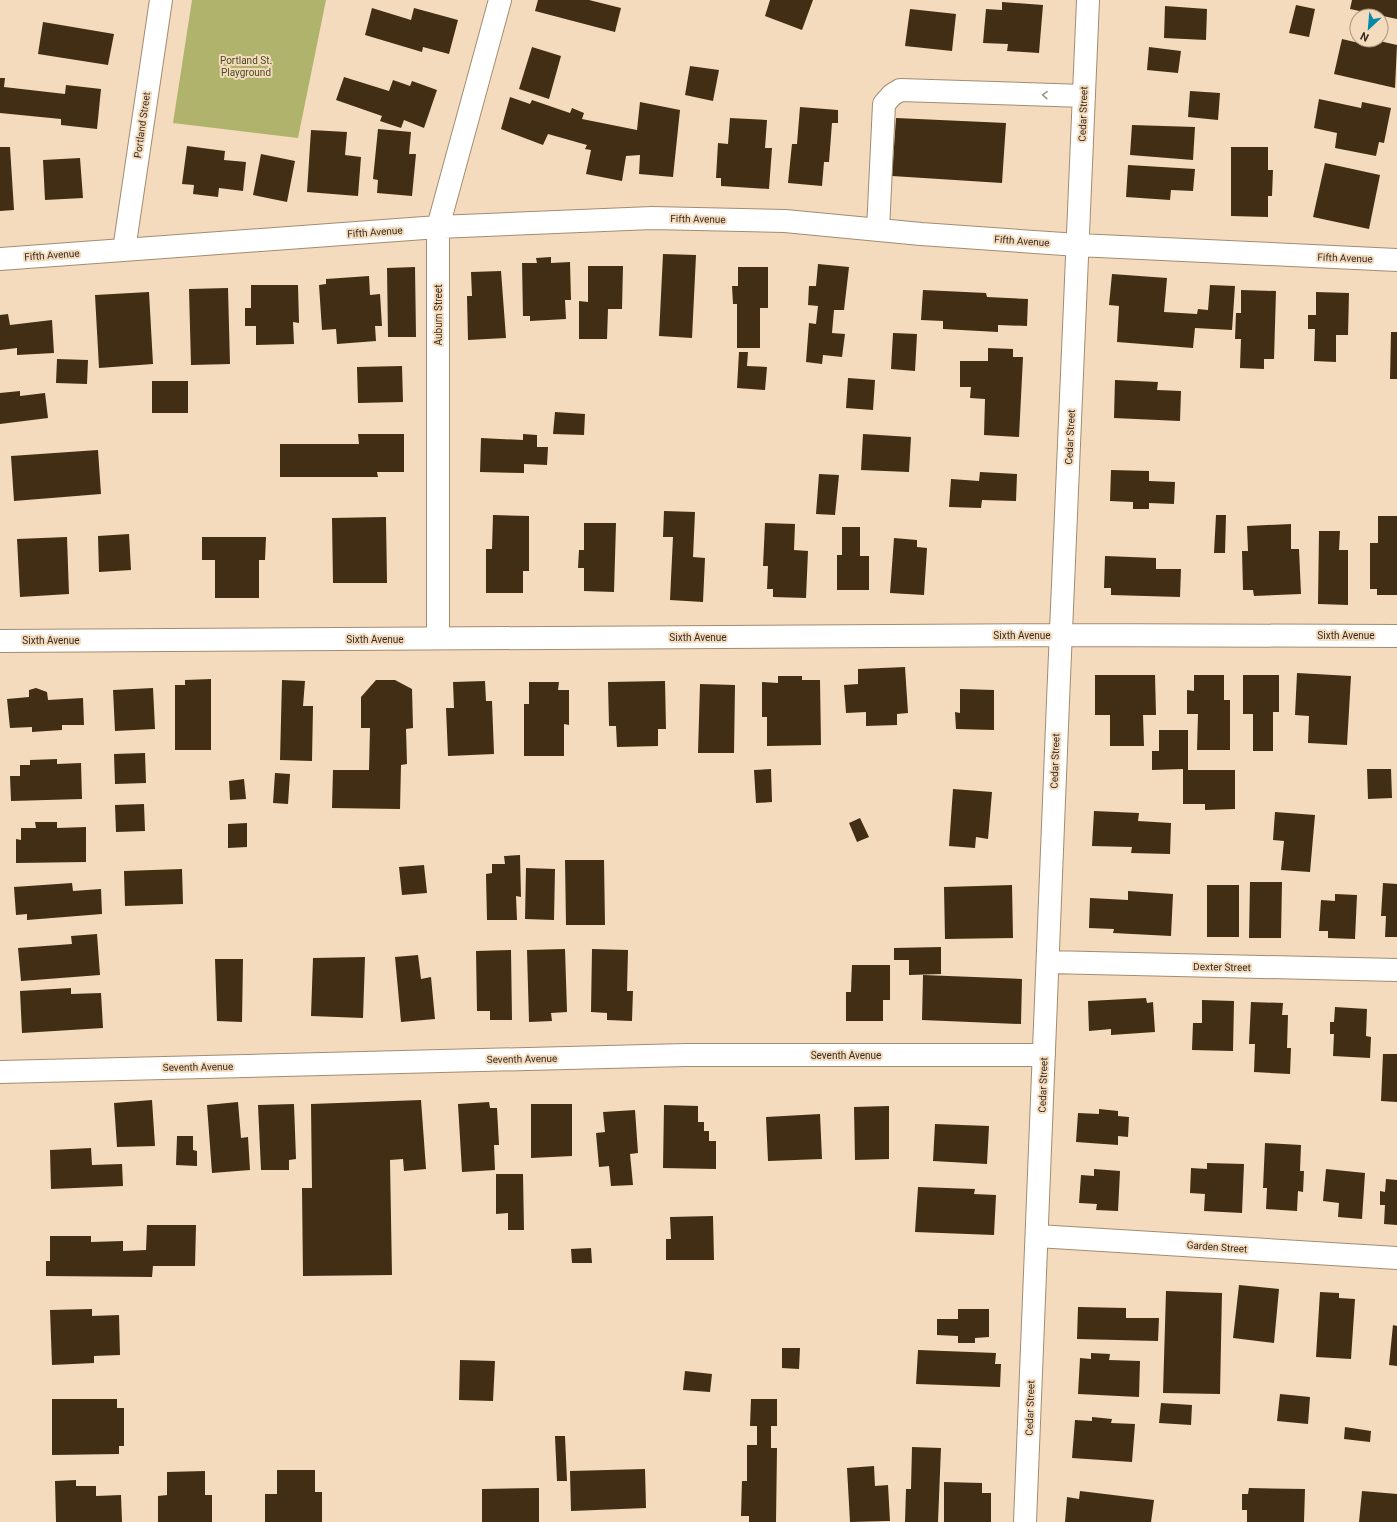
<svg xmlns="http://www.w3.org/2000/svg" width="1397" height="1522" font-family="Roboto,sans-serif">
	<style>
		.green { fill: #b0b36c }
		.building { fill: #412e14 }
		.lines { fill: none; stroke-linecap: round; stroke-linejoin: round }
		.minor-casing { stroke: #a28c70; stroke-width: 24 }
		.minor { stroke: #fff; stroke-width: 22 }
		.oneway { stroke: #9a9590 }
		.labels { text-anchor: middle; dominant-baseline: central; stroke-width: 4; stroke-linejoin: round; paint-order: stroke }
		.park-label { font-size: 10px; fill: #484920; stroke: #f4dbbd }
		.street-label { font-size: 10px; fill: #352b20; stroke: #f4dbbd }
	</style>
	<rect width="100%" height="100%" fill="#f4dbbd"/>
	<path class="green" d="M 192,0 L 326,0 L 298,138 L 173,123 Z"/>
	<path class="building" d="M 538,0 L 589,0 L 621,8 L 615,32 L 535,11 Z
		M 770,0 L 813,0 L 802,30 L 765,16 Z
		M 1352,0 L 1397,0 L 1397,19 L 1350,9 Z
		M 1002,2 L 1043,5 L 1039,53 L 1007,51 L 1008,44 L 983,43 L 986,9 L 1002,10 Z
		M 1296,5 L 1315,9 L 1309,37 L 1289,33 Z
		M 1165,6 L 1207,9 L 1206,40 L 1164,38 Z
		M 372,8 L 411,20 L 414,8 L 458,20 L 449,54 L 423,47 L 422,52 L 365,35 Z
		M 910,9 L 956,14 L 952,51 L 905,46 Z
		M 43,22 L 114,34 L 108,65 L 38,54 Z
		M 1342,39 L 1359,43 L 1360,40 L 1375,40 L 1397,45 L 1395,88 L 1334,74 Z
		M 532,47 L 561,56 L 549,99 L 519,89 Z
		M 1149,47 L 1181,51 L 1178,73 L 1147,70 Z
		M 690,66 L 719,70 L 713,101 L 685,95 Z
		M 344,77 L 389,91 L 393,80 L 410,86 L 412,81 L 437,90 L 424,128 L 404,120 L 401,128 L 380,121 L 382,116 L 336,100 Z
		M 0,78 L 5,78 L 4,87 L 65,94 L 66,85 L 101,89 L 97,129 L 61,125 L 61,119 L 0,113 Z
		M 1190,91 L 1220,93 L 1218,120 L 1188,117 Z
		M 510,97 L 530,104 L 532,100 L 570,113 L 572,108 L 584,113 L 582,119 L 637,130 L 640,102 L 680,110 L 673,177 L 639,174 L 640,155 L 626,156 L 622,181 L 586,174 L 591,150 L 585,149 L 587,145 L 548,134 L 543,145 L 501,129 Z
		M 1319,99 L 1361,108 L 1362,102 L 1391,108 L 1384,143 L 1379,142 L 1376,156 L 1335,148 L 1337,133 L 1314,128 Z
		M 800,107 L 838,110 L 838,123 L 832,123 L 829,162 L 824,162 L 822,186 L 788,183 L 792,144 L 797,144 Z
		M 730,118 L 767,120 L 765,148 L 772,148 L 769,189 L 721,186 L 721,178 L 716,178 L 718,143 L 728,144 Z
		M 896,118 L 1006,123 L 1002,183 L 892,176 Z
		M 1132,125 L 1195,127 L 1193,160 L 1130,155 Z
		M 378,129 L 411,132 L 409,154 L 416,154 L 412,196 L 377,193 L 378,180 L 373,179 Z
		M 311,130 L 347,132 L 345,155 L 361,157 L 358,196 L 307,192 Z
		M 187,146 L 225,151 L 224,160 L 246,162 L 243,191 L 219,188 L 218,197 L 193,194 L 194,185 L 182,184 Z
		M 0,147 L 10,147 L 14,210 L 0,211 Z
		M 1231,147 L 1268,147 L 1268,170 L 1273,170 L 1272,196 L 1268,196 L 1268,217 L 1231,216 Z
		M 261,154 L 295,161 L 287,202 L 253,195 Z
		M 80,158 L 83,198 L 45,200 L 43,160 Z
		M 1325,163 L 1380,175 L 1369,229 L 1313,217 Z
		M 1128,165 L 1195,169 L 1193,191 L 1171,190 L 1170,200 L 1126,197 Z
		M 663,254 L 696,255 L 692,338 L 659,336 Z
		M 551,257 L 551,263 L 570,262 L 571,300 L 565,300 L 566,319 L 530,321 L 530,316 L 523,316 L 522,263 L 537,263 L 536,258 Z
		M 818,264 L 849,267 L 844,310 L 834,310 L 832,333 L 845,334 L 842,357 L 823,355 L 822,364 L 806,362 L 809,323 L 816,324 L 818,306 L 808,305 L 809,286 L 816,286 Z
		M 588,266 L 623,266 L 622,309 L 608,309 L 607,339 L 579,339 L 579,301 L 588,302 Z
		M 415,267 L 416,337 L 388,337 L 387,268 Z
		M 738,267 L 768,267 L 768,308 L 760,308 L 760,348 L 737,348 L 737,304 L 733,304 L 732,286 L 738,286 Z
		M 501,271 L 506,338 L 468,340 L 467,296 L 472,296 L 471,272 Z
		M 1112,274 L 1167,278 L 1164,312 L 1197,314 L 1198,309 L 1208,310 L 1210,285 L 1235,286 L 1232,330 L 1195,328 L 1193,348 L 1117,342 L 1119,306 L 1109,305 Z
		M 369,276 L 370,295 L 380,294 L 382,326 L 375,326 L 376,341 L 337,344 L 336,329 L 322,330 L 319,285 L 326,284 L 326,279 Z
		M 251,285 L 298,285 L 299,323 L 293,322 L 294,344 L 256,345 L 256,326 L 245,326 L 245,308 L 251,308 Z
		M 228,288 L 230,364 L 191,365 L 189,289 Z
		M 923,290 L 986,293 L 987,297 L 1028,299 L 1027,326 L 998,325 L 998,332 L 943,329 L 943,321 L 921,320 Z
		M 1241,290 L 1276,291 L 1274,359 L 1264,359 L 1264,369 L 1240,368 L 1241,339 L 1235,339 L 1236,313 L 1241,313 Z
		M 149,292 L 153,364 L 99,368 L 95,295 Z
		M 1316,292 L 1349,293 L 1348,335 L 1336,335 L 1336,362 L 1314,361 L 1315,329 L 1308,329 L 1308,315 L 1316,315 Z
		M 8,314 L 10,325 L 52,320 L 54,353 L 17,355 L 17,348 L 0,350 L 0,315 Z
		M 1391,332 L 1397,332 L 1397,379 L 1390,379 Z
		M 893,333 L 917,334 L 915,371 L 891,369 Z
		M 988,348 L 1013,349 L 1013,357 L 1023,357 L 1019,437 L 984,435 L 985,399 L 970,398 L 971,387 L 960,387 L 960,361 L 988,361 Z
		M 739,352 L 748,352 L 747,366 L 767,367 L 765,390 L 737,388 Z
		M 57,359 L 88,360 L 87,384 L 56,383 Z
		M 402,366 L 403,402 L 358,403 L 357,367 Z
		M 848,378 L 875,380 L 873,410 L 846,408 Z
		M 1115,380 L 1158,382 L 1157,390 L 1181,391 L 1180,421 L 1114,418 Z
		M 152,381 L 188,381 L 188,413 L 152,413 Z
		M 20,391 L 20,396 L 45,393 L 48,418 L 0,424 L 0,393 Z
		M 555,412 L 585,414 L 584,435 L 553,434 Z
		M 358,434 L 404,434 L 404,472 L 377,472 L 378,477 L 280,477 L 280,444 L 359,444 Z
		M 523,434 L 537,435 L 537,447 L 548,447 L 547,465 L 524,464 L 524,473 L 480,472 L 481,438 L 523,440 Z
		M 863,434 L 911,437 L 909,472 L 861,470 Z
		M 98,450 L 101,494 L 14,501 L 11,456 Z
		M 1111,470 L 1149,471 L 1149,481 L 1175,482 L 1174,504 L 1149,503 L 1149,509 L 1133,509 L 1133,502 L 1110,501 Z
		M 980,472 L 1017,474 L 1016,501 L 982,500 L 981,508 L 949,507 L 951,479 L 979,481 Z
		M 819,474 L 839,475 L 835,515 L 816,514 Z
		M 664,511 L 695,512 L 693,557 L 705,558 L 703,602 L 670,600 L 673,537 L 663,537 Z
		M 493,515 L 529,516 L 529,571 L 523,571 L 523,593 L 486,593 L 486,549 L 492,549 Z
		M 1216,515 L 1226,515 L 1225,553 L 1214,553 Z
		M 1378,516 L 1397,516 L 1397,595 L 1377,595 L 1377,589 L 1370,589 L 1370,543 L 1378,543 Z
		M 386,517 L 387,583 L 333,583 L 332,518 Z
		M 584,523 L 616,523 L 614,592 L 584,591 L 584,568 L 578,568 L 579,550 L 584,550 Z
		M 765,523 L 795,524 L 794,550 L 808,551 L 806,598 L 773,597 L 773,589 L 767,589 L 768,566 L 763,566 Z
		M 1291,524 L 1291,549 L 1299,549 L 1301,594 L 1254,596 L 1253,590 L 1243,590 L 1242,551 L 1248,551 L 1247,526 Z
		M 842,527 L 860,527 L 860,556 L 869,556 L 869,590 L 837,590 L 837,555 L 842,555 Z
		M 1319,531 L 1340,531 L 1339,550 L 1348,550 L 1348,605 L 1318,604 Z
		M 129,534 L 131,570 L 99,572 L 98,536 Z
		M 67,537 L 69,594 L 20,597 L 17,539 Z
		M 202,537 L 266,537 L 265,560 L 259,560 L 259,598 L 215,598 L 215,560 L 202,560 Z
		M 894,538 L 917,540 L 917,547 L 927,548 L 924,595 L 890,593 Z
		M 1105,556 L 1156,558 L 1156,569 L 1181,569 L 1180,597 L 1111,595 L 1111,588 L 1104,588 Z
		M 905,667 L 908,713 L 897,714 L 897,725 L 866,726 L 866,712 L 846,713 L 844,685 L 858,684 L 858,669 Z
		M 1297,673 L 1351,676 L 1347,745 L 1308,743 L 1309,716 L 1295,715 Z
		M 1095,675 L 1155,675 L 1156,715 L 1143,715 L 1144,746 L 1110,746 L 1110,715 L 1095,715 Z
		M 1194,675 L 1224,675 L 1224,700 L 1230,700 L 1230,750 L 1197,750 L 1198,714 L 1187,714 L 1187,690 L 1194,691 Z
		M 1243,675 L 1279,675 L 1279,712 L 1273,712 L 1273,751 L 1253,751 L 1253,714 L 1243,714 Z
		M 778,676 L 802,676 L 802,680 L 820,680 L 821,745 L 767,746 L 767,717 L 762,717 L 762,682 L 778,683 Z
		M 211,679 L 211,750 L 175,750 L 175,685 L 185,685 L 185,680 Z
		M 282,680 L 305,681 L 303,706 L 313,706 L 312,761 L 280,760 Z
		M 376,680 L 395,680 L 412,689 L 413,728 L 406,729 L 407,764 L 401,765 L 400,809 L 332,808 L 333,770 L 369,770 L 370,728 L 361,728 L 361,697 Z
		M 485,681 L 486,701 L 492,701 L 494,754 L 448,756 L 446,708 L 454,708 L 453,682 Z
		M 665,681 L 666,729 L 658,729 L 658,746 L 617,747 L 616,726 L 609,726 L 608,682 Z
		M 529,682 L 559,682 L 558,690 L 569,690 L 569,725 L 564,724 L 564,756 L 524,756 L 524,704 L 529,704 Z
		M 700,684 L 735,685 L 734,753 L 698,753 Z
		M 36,688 L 47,692 L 48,700 L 83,698 L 84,725 L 62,725 L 62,730 L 32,732 L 32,727 L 10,728 L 7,699 L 29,697 L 29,690 Z
		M 153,688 L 155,729 L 115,731 L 113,690 Z
		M 960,689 L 994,690 L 994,730 L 956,729 L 955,712 L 960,713 Z
		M 1159,730 L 1188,730 L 1188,770 L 1235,770 L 1235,809 L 1205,810 L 1205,804 L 1183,804 L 1183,769 L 1152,770 L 1152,751 L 1159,751 Z
		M 145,753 L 146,783 L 115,784 L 114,754 Z
		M 57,759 L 57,764 L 81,763 L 82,799 L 11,801 L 10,776 L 20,776 L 20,765 L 30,765 L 30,760 Z
		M 771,769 L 772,802 L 756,803 L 754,770 Z
		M 1367,769 L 1391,769 L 1392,798 L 1368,799 Z
		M 275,773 L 290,774 L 288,804 L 273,803 Z
		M 244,779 L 246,799 L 230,800 L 229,781 Z
		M 953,789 L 992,792 L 988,839 L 976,837 L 975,848 L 949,846 Z
		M 144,804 L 145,831 L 116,832 L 115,805 Z
		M 1094,811 L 1139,813 L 1138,821 L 1171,823 L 1170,854 L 1131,853 L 1132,847 L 1092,846 Z
		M 1275,812 L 1315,815 L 1310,872 L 1281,870 L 1284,841 L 1273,840 Z
		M 860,818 L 869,837 L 857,842 L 849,823 Z
		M 35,822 L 57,822 L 57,828 L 86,827 L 86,862 L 16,863 L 16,839 L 21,840 L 21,828 L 36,828 Z
		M 247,823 L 247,847 L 228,848 L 228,824 Z
		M 520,855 L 521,897 L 516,896 L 517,920 L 487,920 L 486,874 L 492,873 L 492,864 L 505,864 L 504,856 Z
		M 565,860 L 604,860 L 605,925 L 566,925 Z
		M 424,865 L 427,893 L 402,895 L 399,867 Z
		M 526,868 L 555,869 L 554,920 L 525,919 Z
		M 182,869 L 183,904 L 125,906 L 124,871 Z
		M 1250,882 L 1282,882 L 1281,938 L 1249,938 Z
		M 72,883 L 73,891 L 101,889 L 102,914 L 27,920 L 27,914 L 16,915 L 14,887 Z
		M 1383,883 L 1397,884 L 1397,937 L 1385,937 L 1386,916 L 1381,916 Z
		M 1012,885 L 1013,938 L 945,939 L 944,887 Z
		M 1207,885 L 1239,885 L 1239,937 L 1207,937 Z
		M 1128,891 L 1173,894 L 1171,936 L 1113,933 L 1114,929 L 1089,928 L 1090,898 L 1128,900 Z
		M 1335,894 L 1357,895 L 1355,939 L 1328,938 L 1328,931 L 1319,931 L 1321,900 L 1335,901 Z
		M 97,934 L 100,975 L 21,981 L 18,948 L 72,944 L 71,936 Z
		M 941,947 L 941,974 L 909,975 L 909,960 L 894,960 L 894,948 Z
		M 565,949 L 567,1012 L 551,1013 L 552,1021 L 529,1022 L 527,950 Z
		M 592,949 L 628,950 L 627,991 L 633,991 L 632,1021 L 607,1020 L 607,1013 L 591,1012 Z
		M 511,950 L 512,1020 L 490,1020 L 490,1011 L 477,1011 L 476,951 Z
		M 418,955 L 421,979 L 431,977 L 435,1019 L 401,1022 L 395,957 Z
		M 365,957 L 363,1018 L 311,1016 L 313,958 Z
		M 215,959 L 243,959 L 242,1022 L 217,1021 Z
		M 852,965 L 890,965 L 890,1000 L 883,1000 L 883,1021 L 846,1021 L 846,992 L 851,992 Z
		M 923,975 L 1022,979 L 1021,1024 L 922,1020 Z
		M 71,988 L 71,994 L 101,993 L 103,1028 L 22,1033 L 20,991 Z
		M 1146,998 L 1147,1003 L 1153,1002 L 1155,1032 L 1111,1035 L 1111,1029 L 1089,1031 L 1088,1001 Z
		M 1202,1000 L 1234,1001 L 1233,1051 L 1192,1050 L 1193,1023 L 1202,1023 Z
		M 1251,1002 L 1283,1003 L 1282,1015 L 1288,1015 L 1287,1048 L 1291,1048 L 1290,1074 L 1254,1072 L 1255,1044 L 1249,1044 Z
		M 1335,1007 L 1367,1009 L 1366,1036 L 1371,1037 L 1370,1058 L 1333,1056 L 1334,1034 L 1330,1034 L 1330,1022 L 1334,1022 Z
		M 1383,1054 L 1397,1054 L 1397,1102 L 1381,1101 Z
		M 152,1100 L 155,1146 L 117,1147 L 114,1103 Z
		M 421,1100 L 426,1169 L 404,1171 L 403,1159 L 390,1160 L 392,1275 L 303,1276 L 302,1188 L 312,1188 L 311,1104 Z
		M 238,1102 L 241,1138 L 248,1137 L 250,1170 L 212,1173 L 207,1105 Z
		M 489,1102 L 490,1108 L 497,1108 L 499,1145 L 494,1145 L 495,1170 L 462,1172 L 458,1104 Z
		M 294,1104 L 296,1159 L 289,1160 L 289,1170 L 261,1170 L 258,1105 Z
		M 531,1104 L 572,1104 L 572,1156 L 531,1158 Z
		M 664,1105 L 698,1106 L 698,1122 L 704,1122 L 704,1131 L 709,1131 L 709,1141 L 716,1141 L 716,1169 L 663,1168 Z
		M 889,1106 L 889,1159 L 855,1160 L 854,1107 Z
		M 1099,1109 L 1118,1111 L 1118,1116 L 1129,1117 L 1128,1137 L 1118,1136 L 1118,1145 L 1076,1142 L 1078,1113 L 1099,1114 Z
		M 635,1110 L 638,1153 L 630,1154 L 633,1185 L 611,1186 L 609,1166 L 599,1167 L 596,1133 L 605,1132 L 603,1112 Z
		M 820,1114 L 822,1159 L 768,1161 L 766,1117 Z
		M 935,1124 L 989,1126 L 987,1164 L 933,1161 Z
		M 177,1136 L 193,1136 L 193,1150 L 197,1151 L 197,1166 L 176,1165 Z
		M 1265,1143 L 1301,1145 L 1300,1171 L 1304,1171 L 1303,1192 L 1298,1191 L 1297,1211 L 1266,1209 L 1267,1188 L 1263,1188 Z
		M 91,1148 L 92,1165 L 122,1164 L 123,1186 L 51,1189 L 50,1150 Z
		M 1207,1163 L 1244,1164 L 1242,1213 L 1204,1211 L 1205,1194 L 1190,1193 L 1191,1168 L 1207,1169 Z
		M 1094,1169 L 1120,1171 L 1118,1211 L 1096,1210 L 1097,1204 L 1079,1203 L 1081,1175 L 1094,1176 Z
		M 1326,1169 L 1365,1173 L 1362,1219 L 1338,1217 L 1339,1203 L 1323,1201 Z
		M 496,1174 L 523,1174 L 524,1230 L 508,1230 L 508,1213 L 496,1214 Z
		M 1386,1179 L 1397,1180 L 1397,1225 L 1384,1224 L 1385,1205 L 1380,1205 L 1380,1191 L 1385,1192 Z
		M 918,1187 L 975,1189 L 974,1194 L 996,1195 L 994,1235 L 915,1232 Z
		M 713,1216 L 714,1260 L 666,1260 L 666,1239 L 671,1239 L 670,1217 Z
		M 147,1225 L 196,1225 L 195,1266 L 153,1266 L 152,1277 L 46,1276 L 46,1261 L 50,1261 L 50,1236 L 91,1236 L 91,1242 L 123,1241 L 123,1251 L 146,1250 Z
		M 591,1248 L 592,1263 L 572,1263 L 571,1249 Z
		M 1239,1285 L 1279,1289 L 1274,1343 L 1233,1338 Z
		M 1166,1291 L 1222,1293 L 1220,1394 L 1163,1393 Z
		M 1320,1292 L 1339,1293 L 1339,1298 L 1355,1299 L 1351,1359 L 1316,1357 Z
		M 1078,1307 L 1126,1308 L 1126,1318 L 1159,1318 L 1158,1341 L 1077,1339 Z
		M 92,1309 L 92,1316 L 119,1315 L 120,1355 L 94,1356 L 94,1363 L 52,1365 L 50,1310 Z
		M 958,1309 L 989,1309 L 989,1337 L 975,1338 L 975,1343 L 958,1343 L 958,1336 L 937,1335 L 937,1319 L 958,1319 Z
		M 1393,1325 L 1397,1326 L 1397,1366 L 1389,1365 Z
		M 782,1348 L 800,1348 L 799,1369 L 782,1368 Z
		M 918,1350 L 996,1353 L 995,1364 L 1001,1364 L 1000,1387 L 916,1384 Z
		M 1091,1353 L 1110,1354 L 1109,1360 L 1140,1361 L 1139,1397 L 1078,1394 L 1080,1358 L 1091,1359 Z
		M 460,1360 L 495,1361 L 493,1401 L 459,1400 Z
		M 685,1371 L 712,1374 L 710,1392 L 683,1390 Z
		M 1280,1394 L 1310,1397 L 1308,1424 L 1277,1421 Z
		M 52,1399 L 117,1399 L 117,1408 L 124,1408 L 124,1446 L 119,1446 L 119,1454 L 52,1455 Z
		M 751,1399 L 777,1399 L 777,1426 L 771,1426 L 771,1448 L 777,1448 L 776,1522 L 749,1522 L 749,1516 L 741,1516 L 742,1481 L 747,1481 L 747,1445 L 757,1445 L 757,1426 L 750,1426 Z
		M 1161,1403 L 1192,1405 L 1191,1425 L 1159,1423 Z
		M 1092,1417 L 1112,1419 L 1111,1423 L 1135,1424 L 1132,1462 L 1072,1458 L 1075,1420 L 1092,1421 Z
		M 1345,1427 L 1371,1431 L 1370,1442 L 1344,1439 Z
		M 555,1436 L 565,1436 L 567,1481 L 557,1481 Z
		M 912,1447 L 941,1448 L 938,1522 L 905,1522 L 906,1489 L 911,1489 Z
		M 874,1466 L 875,1486 L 888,1485 L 890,1521 L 850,1522 L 847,1468 Z
		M 645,1469 L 646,1508 L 571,1511 L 570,1471 Z
		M 277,1470 L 315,1470 L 315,1492 L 322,1492 L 322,1522 L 265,1522 L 265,1494 L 277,1494 Z
		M 205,1471 L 205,1495 L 212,1495 L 212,1522 L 158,1522 L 158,1496 L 167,1495 L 167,1472 Z
		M 76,1480 L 76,1486 L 96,1486 L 96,1496 L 121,1495 L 122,1522 L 56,1522 L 55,1481 Z
		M 944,1482 L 982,1483 L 982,1493 L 991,1493 L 991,1522 L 944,1522 Z
		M 539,1488 L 539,1522 L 482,1522 L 482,1489 Z
		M 1249,1488 L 1305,1489 L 1304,1522 L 1247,1522 L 1247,1510 L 1242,1510 L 1242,1494 L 1248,1494 Z
		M 1080,1491 L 1154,1500 L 1151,1522 L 1065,1522 L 1067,1497 L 1079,1499 Z
		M 1362,1491 L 1397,1494 L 1397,1522 L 1359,1522 Z"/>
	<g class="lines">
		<g class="minor-casing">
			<path id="minor" d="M 878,230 L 884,104 L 892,95 L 900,90 L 1084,96
				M 124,250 L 161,0
				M 0,259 L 438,227 L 652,218 L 785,221 L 921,234 L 1078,245 L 1397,260
				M 438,638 L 438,227 L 500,0
				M 0,641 L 1061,635 L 1397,636
				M 1048,962 L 1397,970
				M 0,1072 L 686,1055 L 1044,1055
				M 1037,1236 L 1397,1258
				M 1025,1522 L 1058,701 L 1088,0"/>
		</g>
		<use href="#minor" class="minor"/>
	</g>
	<defs><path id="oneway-chevron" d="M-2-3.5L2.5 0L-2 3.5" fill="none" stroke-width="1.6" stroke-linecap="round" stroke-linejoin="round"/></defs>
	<use class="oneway" href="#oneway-chevron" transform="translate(1045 95) rotate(-178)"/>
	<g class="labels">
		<g class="park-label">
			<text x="246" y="60">Portland St.<tspan x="246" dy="12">Playground</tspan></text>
		</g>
		<g class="street-label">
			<text transform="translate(1083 114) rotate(-88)">Cedar Street</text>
			<text transform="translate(142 125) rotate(-82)">Portland Street</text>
			<text transform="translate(698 219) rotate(1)">Fifth Avenue</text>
			<text transform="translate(375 232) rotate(-4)">Fifth Avenue</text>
			<text transform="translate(1022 241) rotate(4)">Fifth Avenue</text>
			<text transform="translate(52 255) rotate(-4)">Fifth Avenue</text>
			<text transform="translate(1345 258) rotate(2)">Fifth Avenue</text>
			<text transform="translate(438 315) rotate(-90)">Auburn Street</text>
			<text transform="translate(1070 437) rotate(-87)">Cedar Street</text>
			<text x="1022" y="635">Sixth Avenue</text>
			<text x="1346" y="635">Sixth Avenue</text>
			<text x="698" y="637">Sixth Avenue</text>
			<text x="375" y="639">Sixth Avenue</text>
			<text x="51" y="640">Sixth Avenue</text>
			<text transform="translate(1055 761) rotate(-88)">Cedar Street</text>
			<text transform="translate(1222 967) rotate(1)">Dexter Street</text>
			<text x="846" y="1055">Seventh Avenue</text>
			<text transform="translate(522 1059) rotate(-1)">Seventh Avenue</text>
			<text transform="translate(198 1067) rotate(-1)">Seventh Avenue</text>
			<text transform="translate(1043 1085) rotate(-88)">Cedar Street</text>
			<text transform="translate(1217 1247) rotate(4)">Garden Street</text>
			<text transform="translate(1030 1408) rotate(-88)">Cedar Street</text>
		</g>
	</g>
	<g transform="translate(1369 28) rotate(206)"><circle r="19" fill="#f4dbbd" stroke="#a8957e"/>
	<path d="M0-3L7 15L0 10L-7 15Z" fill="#0589aa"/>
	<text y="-6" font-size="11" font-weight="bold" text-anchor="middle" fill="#352b20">N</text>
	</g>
</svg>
